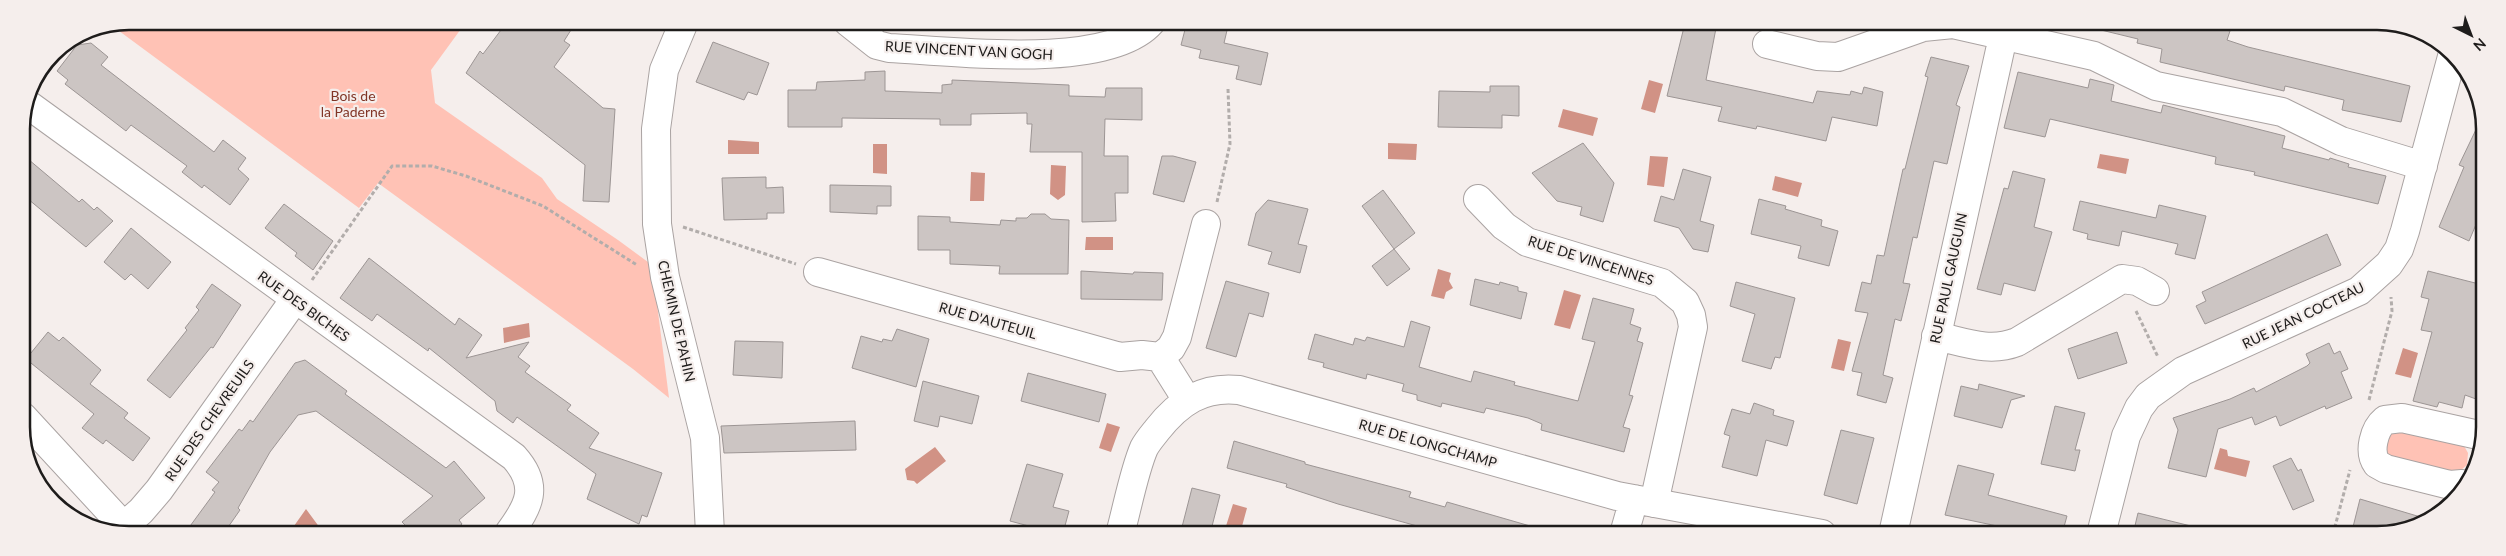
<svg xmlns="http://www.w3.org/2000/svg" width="2506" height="556" font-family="Lato,sans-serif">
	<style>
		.green { fill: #ffc2b5 }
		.water { fill: #d19285 }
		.building { fill: #ccc5c3; stroke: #9c9594 }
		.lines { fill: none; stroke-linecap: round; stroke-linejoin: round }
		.street-casing { stroke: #aaa3a2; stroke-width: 30 }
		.secondary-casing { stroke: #aaa3a2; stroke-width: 30 }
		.path { stroke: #b2adab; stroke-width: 3; stroke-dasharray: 4 2.5; stroke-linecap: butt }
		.street { stroke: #fff; stroke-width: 28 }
		.secondary { stroke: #fff; stroke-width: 28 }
		.labels { text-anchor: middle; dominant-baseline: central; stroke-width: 4.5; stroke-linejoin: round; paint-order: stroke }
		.street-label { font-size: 14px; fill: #1e1c1b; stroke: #f5eeec }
		.park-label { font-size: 14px; fill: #813526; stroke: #f5eeec }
		.rim { fill: none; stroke: #1e1c1b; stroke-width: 2.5 }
	</style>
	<rect width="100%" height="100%" fill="#f5eeec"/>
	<path class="green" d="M 129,21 L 466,22 L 431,70 L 435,103 L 542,178 L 557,199 L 618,240 L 652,265 L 669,398 L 633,369 L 378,183 L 359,208 L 111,25 Z
		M 2393,429 L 2463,444 L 2468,453 L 2467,465 L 2455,475 L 2394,462 L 2387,454 L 2385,438 Z"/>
	<path class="water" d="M 1649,80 L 1663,84 L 1655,113 L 1641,109 Z
		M 1563,109 L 1598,118 L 1593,136 L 1558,127 Z
		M 728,140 L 759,142 L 759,154 L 728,154 Z
		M 1388,143 L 1417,144 L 1416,160 L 1388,159 Z
		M 873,144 L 887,144 L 887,174 L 873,173 Z
		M 2100,154 L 2129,159 L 2126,174 L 2097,168 Z
		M 1650,156 L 1668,157 L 1664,187 L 1647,185 Z
		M 1051,165 L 1066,166 L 1065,195 L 1058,200 L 1050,194 Z
		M 971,172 L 985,173 L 984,201 L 970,201 Z
		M 1775,176 L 1802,183 L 1798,197 L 1772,190 Z
		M 1086,237 L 1113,237 L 1113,250 L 1085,250 Z
		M 1438,269 L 1451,273 L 1449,281 L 1453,288 L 1446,292 L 1444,299 L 1431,296 Z
		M 1564,290 L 1581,295 L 1570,329 L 1554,325 Z
		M 529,323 L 530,337 L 504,343 L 503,328 Z
		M 1838,339 L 1851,342 L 1844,371 L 1831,368 Z
		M 2403,348 L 2418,353 L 2411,378 L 2395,374 Z
		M 1107,423 L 1120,427 L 1111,452 L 1099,448 Z
		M 935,447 L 946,461 L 917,484 L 914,481 L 907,480 L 905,469 Z
		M 2220,448 L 2227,450 L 2228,456 L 2250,461 L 2246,477 L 2214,469 Z
		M 1233,504 L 1247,508 L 1241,530 L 1226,526 Z
		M 306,509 L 320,528 L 312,533 L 289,533 Z"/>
	<path class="building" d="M 507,22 L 576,22 L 564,41 L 570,45 L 554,67 L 603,108 L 615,109 L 609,202 L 583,201 L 585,165 L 466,73 L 480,51 L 483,54 Z
		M 1187,22 L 1229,22 L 1224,43 L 1268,53 L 1261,85 L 1236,79 L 1239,66 L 1199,58 L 1201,50 L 1181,45 Z
		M 1685,23 L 1717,23 L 1706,80 L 1813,103 L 1817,91 L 1850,95 L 1851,91 L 1862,94 L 1864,87 L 1883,92 L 1877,126 L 1832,117 L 1826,141 L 1757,126 L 1756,129 L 1718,121 L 1722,107 L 1667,96 Z
		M 2102,23 L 2195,23 L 2230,31 L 2227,40 L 2248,47 L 2410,86 L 2401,122 L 2342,110 L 2344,100 L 2285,86 L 2284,91 L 2160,62 L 2162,49 L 2137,43 L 2138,39 L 2101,30 Z
		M 713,42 L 769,63 L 757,95 L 748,92 L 744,100 L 696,82 Z
		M 91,43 L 108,57 L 101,65 L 214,152 L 223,140 L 246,158 L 238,169 L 249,179 L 230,205 L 204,185 L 202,188 L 182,172 L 187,166 L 131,125 L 126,131 L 65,84 L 68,80 L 57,71 L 77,45 Z
		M 1931,57 L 1969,66 L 1956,105 L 1960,107 L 1947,164 L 1934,161 L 1917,238 L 1913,237 L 1903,283 L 1910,284 L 1901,321 L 1895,319 L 1883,375 L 1893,378 L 1886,403 L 1857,395 L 1862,373 L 1852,371 L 1868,313 L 1855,311 L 1862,282 L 1871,284 L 1877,255 L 1884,256 L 1903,169 L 1905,169 L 1928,77 L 1925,76 Z
		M 885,71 L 885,91 L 942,93 L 942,85 L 952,84 L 952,80 L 1069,85 L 1069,96 L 1105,97 L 1106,88 L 1142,88 L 1142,120 L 1105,119 L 1104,156 L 1128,156 L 1128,193 L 1115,193 L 1116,221 L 1082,222 L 1082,152 L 1030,152 L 1032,124 L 1027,124 L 1027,113 L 971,114 L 971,125 L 940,125 L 940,119 L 842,118 L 842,127 L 788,127 L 788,90 L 816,90 L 817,82 L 865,80 L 865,72 Z
		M 2018,72 L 2088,88 L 2090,79 L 2114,85 L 2111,101 L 2161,113 L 2163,105 L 2285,136 L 2282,148 L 2329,160 L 2330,158 L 2349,164 L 2348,167 L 2386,176 L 2378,204 L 2254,175 L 2255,172 L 2215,164 L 2216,157 L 2050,119 L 2045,137 L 2004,128 Z
		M 1490,86 L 1519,86 L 1519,116 L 1502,115 L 1502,128 L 1438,127 L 1439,91 L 1490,92 Z
		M 2483,115 L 2483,208 L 2469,241 L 2439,227 L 2464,167 L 2459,165 Z
		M 1583,143 L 1614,183 L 1603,222 L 1580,215 L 1582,207 L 1557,201 L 1532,173 Z
		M 22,154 L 79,202 L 82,199 L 94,210 L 97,207 L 113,221 L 86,247 L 81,243 L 22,194 Z
		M 1162,156 L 1173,156 L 1196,162 L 1184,202 L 1153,194 Z
		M 1683,169 L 1711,177 L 1700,221 L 1714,225 L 1708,252 L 1693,249 L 1679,228 L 1654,221 L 1661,196 L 1674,200 Z
		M 2013,171 L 2045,179 L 2034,227 L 2052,232 L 2035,291 L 2004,283 L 2001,295 L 1977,289 L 2004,188 L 2008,189 Z
		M 766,177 L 766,188 L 783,187 L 784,213 L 767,213 L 767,219 L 724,220 L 722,178 Z
		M 830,185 L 891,186 L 891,206 L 877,206 L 877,214 L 830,212 Z
		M 1383,190 L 1415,233 L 1394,249 L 1362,206 Z
		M 1759,199 L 1786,206 L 1785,209 L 1822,220 L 1821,226 L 1838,231 L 1829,266 L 1798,258 L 1801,246 L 1751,234 Z
		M 1268,200 L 1308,209 L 1298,244 L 1307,246 L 1300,273 L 1268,264 L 1272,252 L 1248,245 L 1256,213 Z
		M 2080,201 L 2156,218 L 2159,205 L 2206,216 L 2195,259 L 2175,254 L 2178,244 L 2122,231 L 2119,246 L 2087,239 L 2088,234 L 2073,230 Z
		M 284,204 L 333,241 L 313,270 L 295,256 L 297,253 L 265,228 Z
		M 1031,214 L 1045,214 L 1051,219 L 1069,220 L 1068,274 L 999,274 L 1000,266 L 950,264 L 950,250 L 918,250 L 918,216 L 950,217 L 950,222 L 1000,225 L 1001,220 L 1016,221 L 1016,218 L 1027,218 Z
		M 131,228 L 171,262 L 148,289 L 131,274 L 125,280 L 104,262 Z
		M 2327,234 L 2341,265 L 2205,324 L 2196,306 L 2206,301 L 2202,292 Z
		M 1394,249 L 1410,269 L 1387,286 L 1372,266 Z
		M 369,258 L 455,325 L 459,318 L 482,335 L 466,358 L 529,342 L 518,357 L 530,366 L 525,372 L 571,405 L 567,410 L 599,433 L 589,448 L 662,473 L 647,517 L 642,515 L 639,524 L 587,499 L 596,474 L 517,417 L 513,423 L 497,411 L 495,401 L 429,348 L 428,351 L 377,314 L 372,321 L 340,298 Z
		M 1081,271 L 1133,274 L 1134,272 L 1163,273 L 1162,300 L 1081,299 Z
		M 2428,271 L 2483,285 L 2483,379 L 2476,399 L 2465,395 L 2462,408 L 2439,402 L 2437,407 L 2413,401 L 2432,332 L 2421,330 L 2429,299 L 2421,297 Z
		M 1475,279 L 1499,285 L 1500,282 L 1518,287 L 1518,291 L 1527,293 L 1521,319 L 1470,305 Z
		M 1226,281 L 1269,293 L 1263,317 L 1249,313 L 1236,357 L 1206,348 Z
		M 1736,282 L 1795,298 L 1780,358 L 1775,357 L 1771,369 L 1742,361 L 1755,314 L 1730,306 Z
		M 212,284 L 241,305 L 213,348 L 211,347 L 170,398 L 147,380 L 187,330 L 185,328 L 199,310 L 196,307 Z
		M 1593,298 L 1634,309 L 1630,324 L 1641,328 L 1637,341 L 1643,343 L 1629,395 L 1633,396 L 1623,427 L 1630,429 L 1624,452 L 1541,430 L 1542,424 L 1528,418 L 1486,408 L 1484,413 L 1442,403 L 1441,407 L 1417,400 L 1417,395 L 1402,391 L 1404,384 L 1367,374 L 1366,379 L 1323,367 L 1324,363 L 1308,359 L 1315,334 L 1353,345 L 1355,338 L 1365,341 L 1367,337 L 1404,347 L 1411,321 L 1430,327 L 1419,367 L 1471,382 L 1474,371 L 1515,382 L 1514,385 L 1578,401 L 1595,342 L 1582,339 Z
		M 897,329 L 929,339 L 916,387 L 852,368 L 861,336 L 882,342 L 883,339 L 892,341 Z
		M 48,332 L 59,341 L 63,337 L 101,370 L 90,384 L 128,413 L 124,418 L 150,438 L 133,461 L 106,440 L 103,444 L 82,428 L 94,414 L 26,359 Z
		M 2117,332 L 2127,363 L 2078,379 L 2068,349 Z
		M 735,341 L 783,342 L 782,378 L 733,375 Z
		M 2329,343 L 2334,354 L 2340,351 L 2348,369 L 2341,372 L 2352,398 L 2326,409 L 2325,406 L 2280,426 L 2276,416 L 2255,425 L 2252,417 L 2218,429 L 2206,477 L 2168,468 L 2178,430 L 2173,418 L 2230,399 L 2254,388 L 2256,392 L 2307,366 L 2310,363 L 2306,354 Z
		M 305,360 L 347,391 L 345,394 L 446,468 L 454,461 L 485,498 L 459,520 L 462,524 L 452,533 L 413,533 L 402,522 L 433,496 L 316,411 L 298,415 L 270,452 L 238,508 L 240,510 L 224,533 L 185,533 L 215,492 L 212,490 L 219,482 L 206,472 L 239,429 L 242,431 L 250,420 L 253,422 L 295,363 Z
		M 1028,373 L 1106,394 L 1099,422 L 1021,401 Z
		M 923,381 L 979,396 L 972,424 L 940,416 L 938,427 L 914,421 Z
		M 1979,384 L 2025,396 L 2011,400 L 2002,428 L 1954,416 L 1961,386 L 1978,390 Z
		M 1754,403 L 1774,410 L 1773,415 L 1794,421 L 1787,446 L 1766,440 L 1757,476 L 1722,467 L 1730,436 L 1724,434 L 1732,409 L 1750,414 Z
		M 2055,406 L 2085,413 L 2075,450 L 2080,450 L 2075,471 L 2041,464 Z
		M 855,421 L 856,450 L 724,453 L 721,426 Z
		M 1841,430 L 1874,438 L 1857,504 L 1824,495 Z
		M 1234,441 L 1305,462 L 1305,464 L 1411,492 L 1409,497 L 1445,507 L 1447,502 L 1537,528 L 1536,534 L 1446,534 L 1338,504 L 1286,487 L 1287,484 L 1227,468 Z
		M 2291,458 L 2298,471 L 2301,469 L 2314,501 L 2293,510 L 2273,466 Z
		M 1027,464 L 1063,474 L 1053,507 L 1069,511 L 1063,533 L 1055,533 L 1010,521 Z
		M 1958,465 L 1994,474 L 1988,495 L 2067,516 L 2062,534 L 2020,534 L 2002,527 L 1945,515 Z
		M 1192,488 L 1220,495 L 1210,534 L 1182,527 Z
		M 2360,499 L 2424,518 L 2384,535 L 2351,535 Z
		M 2138,513 L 2195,527 L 2194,534 L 2133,534 Z"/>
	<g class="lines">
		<g class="street-casing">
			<path id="street" d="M 848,22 L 877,45 L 889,48 C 951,51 1108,71 1151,22
				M 1767,44 L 1817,56 L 1838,57 L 1923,27 L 1953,24 L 2094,56 L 2156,86 L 2282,112 L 2341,141 L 2423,166
				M 26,103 L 514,457 C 540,486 529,506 509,533
				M 1478,199 L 1504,226 L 1527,242 L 1662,283 L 1685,302 L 1691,315 L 1693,327 L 1654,503
				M 818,272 L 1120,357 L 1142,355 L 1160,357 L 1187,400
				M 1936,336 C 1964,342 1989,353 2017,342 L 2122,279 L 2137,281 L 2155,291
				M 1160,357 L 1171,348 L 1177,337 L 1206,224
				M 23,417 L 130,533
				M 2462,484 L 2450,485 L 2386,469 L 2377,464 C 2368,452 2374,429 2385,420 L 2402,418 L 2483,436
				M 116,533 L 141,511 L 159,490 L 295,299
				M 1120,534 C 1127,509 1134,471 1144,448 C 1147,442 1153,435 1157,430 C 1179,402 1203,386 1239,390 L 1617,496 L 1822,534
				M 1624,534 L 1634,499
				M 1893,534 L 2006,23
				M 2101,534 L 2126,436 L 2139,408 L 2148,396 L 2183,371 L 2359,291 L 2389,264 L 2399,249 L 2405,231 L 2453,53"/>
		</g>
		<g class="secondary-casing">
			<path id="secondary" d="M 684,22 L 664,70 L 656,129 L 657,224 L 665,277 L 705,438 L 710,533"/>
		</g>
		<path class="path" d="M 1217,202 L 1230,144 L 1228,89
			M 683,227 L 796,264
			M 312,280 L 392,166 L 432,166 L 466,176 L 543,206 L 637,265
			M 2136,311 L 2158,357
			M 2369,400 L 2392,311 L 2391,297
			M 2333,534 L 2350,470"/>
		<use href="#street" class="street"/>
		<use href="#secondary" class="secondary"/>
	</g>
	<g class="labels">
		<g class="street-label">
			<text transform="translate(969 50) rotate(3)">RUE VINCENT VAN GOGH</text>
			<text transform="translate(1591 260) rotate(18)">RUE DE VINCENNES</text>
			<text transform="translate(1948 278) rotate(-78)">RUE PAUL GAUGUIN</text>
			<text transform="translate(304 306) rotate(36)">RUE DES BICHES</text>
			<text transform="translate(2303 315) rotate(-26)">RUE JEAN COCTEAU</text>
			<text transform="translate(988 320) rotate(16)">RUE D'AUTEUIL</text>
			<text transform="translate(677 321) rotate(77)">CHEMIN DE PAHIN</text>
			<text transform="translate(209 420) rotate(-55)">RUE DES CHEVREUILS</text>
			<text transform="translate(1428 443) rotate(16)">RUE DE LONGCHAMP</text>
		</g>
		<g class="park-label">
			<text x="353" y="95">Bois de<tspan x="353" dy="16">la Paderne</tspan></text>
		</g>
	</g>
	<path d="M0 0H2506V556H0ZM129 30H2377A99 99 0 0 1 2476 129V427A99 99 0 0 1 2377 526H129A99 99 0 0 1 30 427V129A99 99 0 0 1 129 30Z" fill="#f5eeec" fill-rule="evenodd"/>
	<path class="rim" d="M129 30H2377A99 99 0 0 1 2476 129V427A99 99 0 0 1 2377 526H129A99 99 0 0 1 30 427V129A99 99 0 0 1 129 30Z"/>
	<g transform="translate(2471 35) rotate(138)" stroke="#f5eeec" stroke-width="4" paint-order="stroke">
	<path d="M0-4L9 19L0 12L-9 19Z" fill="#1e1c1b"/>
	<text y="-8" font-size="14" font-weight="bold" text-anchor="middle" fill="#1e1c1b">N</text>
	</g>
</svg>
